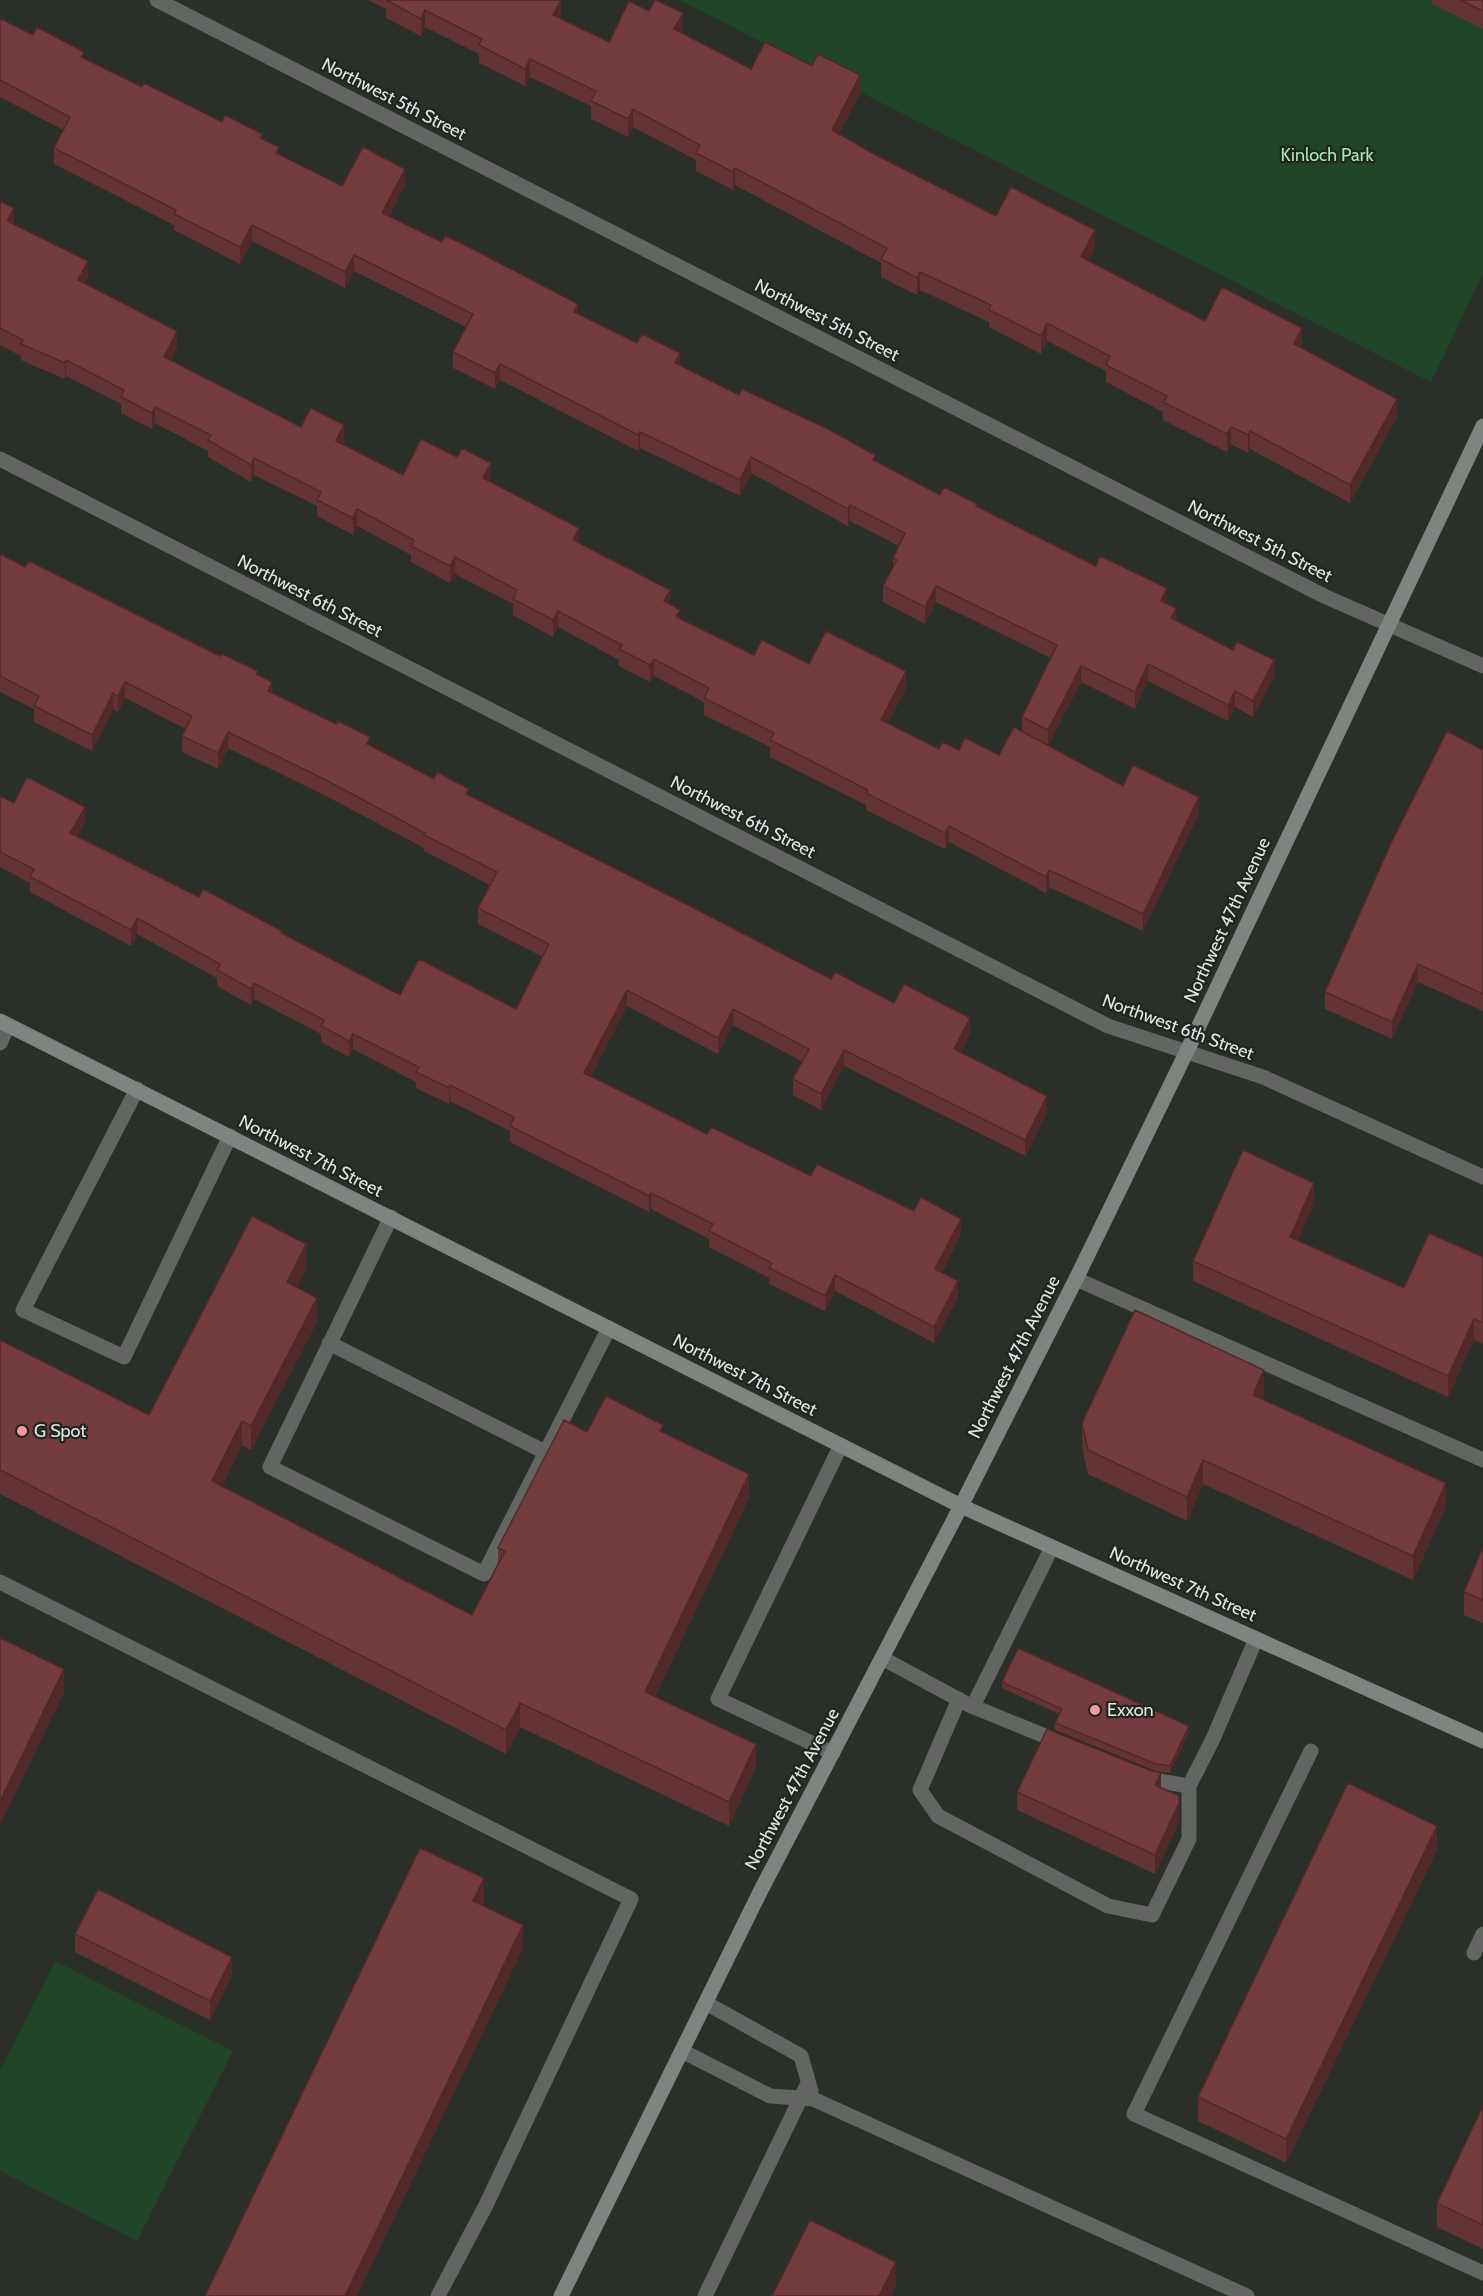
<svg xmlns="http://www.w3.org/2000/svg" width="1483" height="2296" font-family="Cabin,sans-serif">
	<style>
		.park { fill: #1f4426 }
		.lines { fill: none; stroke-linecap: round; stroke-linejoin: round }
		.lane { stroke: #626562; stroke-width: 15 }
		.street { stroke: #626562; stroke-width: 15 }
		.secondary { stroke: #7f8480; stroke-width: 15 }
		.wall { fill: #643335 }
		.shaded-wall { fill: #51292b }
		.building { fill: #743b3e; stroke: #51292b; stroke-width: 1.5 }
		.poi-dot { fill: #f59b9e; stroke: #202521; stroke-width: 2 }
		.labels { text-anchor: middle; dominant-baseline: central; stroke-width: 4.5; stroke-linejoin: round; paint-order: stroke }
		.street-label { font-size: 18px; fill: #e2e6e3; stroke: #202521 }
		.park-label { font-size: 18px; fill: #a3eaad; stroke: #202521 }
		.poi-label { font-size: 18px; fill: #e2e6e3; stroke: #202521; text-anchor: start }
	</style>
	<rect width="100%" height="100%" fill="#2a2f2a"/>
	<path class="park" d="M 679,0 L 1483,0 L 1483,274 L 1431,382 Z
		M 55,1961 L 233,2051 L 137,2241 L 0,2171 L 0,2070 Z"/>
	<g class="lines">
		<path class="lane" d="M 0,1043 L 8,1025
			M 137,1089 L 23,1310 L 124,1357 L 230,1136
			M 391,1217 L 270,1467 L 484,1574 L 609,1328
			M 1076,1279 L 1483,1460
			M 329,1343 L 545,1452
			M 0,1582 L 631,1899 L 486,2205 L 438,2296
			M 882,1658 L 969,1705 L 1062,1743
			M 959,1699 L 920,1790 L 938,1816 L 1108,1906 L 1152,1915 L 1189,1839 L 1189,1786
			M 973,1706 L 1052,1547
			M 1311,1751 L 1134,2114 L 1483,2273
			M 833,1753 L 718,1699 L 841,1445
			M 1142,1776 L 1153,1780 L 1189,1786 L 1212,1741 L 1256,1639
			M 1474,1953 L 1483,1934
			M 706,2003 L 801,2056 L 811,2091
			M 682,2051 L 770,2096 L 813,2099 L 1247,2296
			M 705,2296 L 808,2083"/>
		<path class="street" d="M 157,0 L 1324,596 L 1483,666
			M 0,459 L 1108,1026 L 1263,1077 L 1483,1177"/>
		<path class="secondary" d="M 0,1021 L 961,1506 L 1483,1741
			M 561,2296 L 760,1892 L 961,1506 L 1076,1279 L 1187,1051 L 1483,426"/>
	</g>
	<path class="wall" d="M 368,0 L 561,0 L 561,16 L 560,18 L 609,42 L 683,30 L 681,33 L 751,69 L 860,93 L 839,134 L 872,153 L 996,216 L 1095,248 L 1088,261 L 1205,321 L 1302,345 L 1301,348 L 1397,417 L 1350,503 L 1250,449 L 1248,453 L 1231,444 L 1227,452 L 1163,420 L 1163,412 L 1106,382 L 1106,371 L 1047,341 L 1041,354 L 989,327 L 989,322 L 920,290 L 917,295 L 881,277 L 881,263 L 735,185 L 733,190 L 696,171 L 696,160 L 633,127 L 628,137 L 591,119 L 591,106 L 530,77 L 525,86 L 479,63 L 479,54 L 425,27 L 421,36 L 386,18 L 386,9 Z
		M 1432,0 L 1483,0 L 1483,29 L 1432,4 Z
		M 0,21 L 84,58 L 142,87 L 262,139 L 279,154 L 342,186 L 405,185 L 389,216 L 680,366 L 940,495 L 977,507 L 1167,604 L 1176,621 L 1274,676 L 1253,717 L 1235,707 L 1228,721 L 1148,681 L 1135,709 L 1081,682 L 1048,746 L 1123,786 L 1199,813 L 1143,931 L 1049,887 L 1046,893 L 949,842 L 945,849 L 866,810 L 866,805 L 770,757 L 770,747 L 704,715 L 704,702 L 654,676 L 650,682 L 619,666 L 619,660 L 558,627 L 553,637 L 513,615 L 513,604 L 455,574 L 450,583 L 411,562 L 411,555 L 357,526 L 353,535 L 317,516 L 317,506 L 254,475 L 251,482 L 208,457 L 208,451 L 155,423 L 152,429 L 121,413 L 121,404 L 66,376 L 65,379 L 21,360 L 21,356 L 0,345 L 0,201 L 14,224 L 88,278 L 85,284 L 177,347 L 171,360 L 301,427 L 344,441 L 343,444 L 403,475 L 491,480 L 490,481 L 670,604 L 680,618 L 754,655 L 809,664 L 906,688 L 888,723 L 939,749 L 959,750 L 999,755 L 1022,732 L 1022,717 L 1051,658 L 936,602 L 925,624 L 883,602 L 883,586 L 893,567 L 893,558 L 899,546 L 850,521 L 848,526 L 751,473 L 740,496 L 640,448 L 638,451 L 500,380 L 495,389 L 453,368 L 453,352 L 466,327 L 354,271 L 345,288 L 252,241 L 240,264 L 174,230 L 174,225 L 54,164 L 54,148 L 63,130 L 0,97 Z
		M 0,554 L 25,567 L 258,675 L 272,693 L 370,745 L 434,779 L 469,796 L 831,979 L 970,1034 L 961,1052 L 1047,1112 L 1025,1156 L 844,1066 L 821,1110 L 793,1095 L 793,1079 L 803,1062 L 733,1025 L 718,1054 L 627,1006 L 591,1076 L 707,1134 L 811,1176 L 961,1234 L 942,1272 L 958,1297 L 934,1343 L 835,1291 L 825,1311 L 769,1284 L 769,1278 L 709,1247 L 709,1239 L 651,1209 L 649,1212 L 510,1142 L 510,1131 L 450,1101 L 449,1104 L 416,1088 L 416,1082 L 353,1049 L 349,1057 L 321,1042 L 321,1034 L 254,999 L 251,1005 L 217,986 L 217,978 L 137,934 L 131,946 L 30,892 L 30,883 L 0,867 L 0,796 L 14,803 L 85,823 L 77,836 L 199,897 L 282,934 L 400,995 L 516,1009 L 543,957 L 478,924 L 478,908 L 490,885 L 424,851 L 424,848 L 324,795 L 228,748 L 218,769 L 182,752 L 182,736 L 186,729 L 125,698 L 118,712 L 113,709 L 92,751 L 34,722 L 34,709 L 0,692 Z
		M 1483,750 L 1483,1011 L 1418,982 L 1392,1039 L 1325,1009 L 1325,992 Z
		M 1314,1203 L 1298,1240 L 1404,1288 L 1483,1257 L 1483,1344 L 1474,1340 L 1448,1397 L 1193,1281 L 1193,1261 Z
		M 306,1268 L 297,1287 L 317,1322 L 251,1450 L 242,1445 L 222,1486 L 472,1615 L 498,1565 L 498,1548 L 587,1432 L 663,1432 L 749,1498 L 655,1696 L 756,1768 L 729,1826 L 520,1727 L 506,1754 L 0,1494 L 0,1340 L 149,1415 Z
		M 1264,1394 L 1262,1399 L 1446,1507 L 1413,1580 L 1203,1484 L 1187,1521 L 1088,1474 L 1082,1447 L 1082,1423 Z
		M 1483,1547 L 1483,1623 L 1464,1615 L 1464,1592 Z
		M 1002,1682 L 1189,1732 L 1170,1773 L 1156,1771 L 1055,1730 L 1055,1723 L 1059,1714 L 1002,1688 Z
		M 1161,1788 L 1179,1822 L 1155,1874 L 1017,1810 L 1017,1792 Z
		M 1437,1850 L 1286,2163 L 1198,2121 L 1198,2097 Z
		M 75,1934 L 232,1975 L 210,2020 L 75,1952 Z
		M 1483,2106 L 1483,2249 L 1437,2227 L 1437,2203 Z"/>
	<path class="shaded-wall" d="M 561,0 L 561,16 L 553,32 L 553,15 Z
		M 425,10 L 425,27 L 421,36 L 421,19 Z
		M 683,13 L 683,30 L 674,47 L 674,29 Z
		M 530,59 L 530,77 L 525,86 L 525,69 Z
		M 860,75 L 860,93 L 832,148 L 832,130 Z
		M 633,109 L 633,127 L 628,137 L 628,119 Z
		M 735,168 L 735,185 L 733,190 L 733,172 Z
		M 405,169 L 405,185 L 382,229 L 382,213 Z
		M 14,208 L 14,225 L 7,221 Z
		M 252,225 L 252,241 L 240,264 L 240,247 Z
		M 1095,230 L 1095,248 L 1081,275 L 1081,257 Z
		M 354,255 L 354,271 L 345,288 L 345,272 Z
		M 88,261 L 88,278 L 78,297 L 78,280 Z
		M 920,272 L 920,290 L 917,295 L 917,278 Z
		M 578,304 L 578,320 L 574,312 Z
		M 1047,323 L 1047,341 L 1041,354 L 1041,336 Z
		M 1302,328 L 1302,345 L 1294,362 L 1294,344 Z
		M 177,331 L 177,347 L 164,373 L 164,357 Z
		M 680,353 L 680,369 L 675,363 Z
		M 66,360 L 66,376 L 65,379 L 65,363 Z
		M 500,364 L 500,380 L 495,389 L 495,373 Z
		M 1397,399 L 1397,417 L 1350,503 L 1350,485 Z
		M 155,407 L 155,423 L 152,429 L 152,413 Z
		M 344,425 L 344,441 L 336,457 L 336,441 Z
		M 1231,427 L 1231,444 L 1227,452 L 1227,434 Z
		M 1250,431 L 1250,449 L 1248,453 L 1248,435 Z
		M 640,432 L 640,448 L 638,451 L 638,435 Z
		M 751,457 L 751,473 L 740,496 L 740,480 Z
		M 254,458 L 254,475 L 251,482 L 251,465 Z
		M 491,463 L 491,480 L 483,494 L 483,478 Z
		M 850,505 L 850,521 L 848,526 L 848,509 Z
		M 357,509 L 357,526 L 353,535 L 353,518 Z
		M 579,528 L 579,545 L 573,540 Z
		M 455,557 L 455,574 L 450,583 L 450,566 Z
		M 936,586 L 936,602 L 925,624 L 925,607 Z
		M 1167,588 L 1167,605 L 1161,601 Z
		M 670,590 L 670,607 L 664,601 Z
		M 1176,608 L 1176,624 L 1171,618 Z
		M 558,611 L 558,627 L 553,637 L 553,620 Z
		M 654,659 L 654,676 L 650,682 L 650,665 Z
		M 1274,660 L 1274,676 L 1253,717 L 1253,701 Z
		M 1148,664 L 1148,681 L 1135,709 L 1135,692 Z
		M 1081,666 L 1081,682 L 1048,746 L 1048,730 Z
		M 906,671 L 906,688 L 881,736 L 881,720 Z
		M 125,682 L 125,698 L 118,712 L 118,696 Z
		M 272,682 L 272,698 L 268,691 Z
		M 1235,691 L 1235,707 L 1228,721 L 1228,705 Z
		M 113,693 L 113,709 L 92,751 L 92,735 Z
		M 228,732 L 228,748 L 218,769 L 218,753 Z
		M 1199,797 L 1199,813 L 1143,931 L 1143,914 Z
		M 85,807 L 85,823 L 70,849 L 70,833 Z
		M 949,826 L 949,842 L 945,849 L 945,833 Z
		M 1049,870 L 1049,887 L 1046,893 L 1046,877 Z
		M 137,918 L 137,934 L 131,946 L 131,930 Z
		M 1418,964 L 1418,982 L 1392,1039 L 1392,1022 Z
		M 254,983 L 254,999 L 251,1005 L 251,989 Z
		M 627,990 L 627,1006 L 584,1089 L 584,1073 Z
		M 733,1009 L 733,1025 L 718,1054 L 718,1038 Z
		M 970,1018 L 970,1034 L 954,1065 L 954,1049 Z
		M 353,1034 L 353,1049 L 349,1057 L 349,1041 Z
		M 844,1050 L 844,1066 L 821,1110 L 821,1094 Z
		M 450,1085 L 450,1101 L 449,1104 L 449,1088 Z
		M 1047,1096 L 1047,1112 L 1025,1156 L 1025,1140 Z
		M 1314,1183 L 1314,1203 L 1290,1258 L 1290,1237 Z
		M 651,1193 L 651,1209 L 649,1212 L 649,1196 Z
		M 961,1219 L 961,1234 L 935,1285 L 935,1269 Z
		M 306,1244 L 306,1268 L 287,1306 L 287,1282 Z
		M 835,1275 L 835,1291 L 825,1311 L 825,1296 Z
		M 958,1281 L 958,1297 L 934,1343 L 934,1327 Z
		M 317,1298 L 317,1322 L 251,1450 L 251,1426 Z
		M 1474,1319 L 1474,1340 L 1448,1397 L 1448,1376 Z
		M 1264,1370 L 1264,1394 L 1253,1419 L 1253,1395 Z
		M 242,1421 L 242,1445 L 212,1505 L 212,1481 Z
		M 1203,1460 L 1203,1484 L 1187,1521 L 1187,1497 Z
		M 749,1474 L 749,1498 L 645,1716 L 645,1692 Z
		M 1446,1483 L 1446,1507 L 1413,1580 L 1413,1556 Z
		M 64,1669 L 64,1693 L 0,1825 L 0,1801 Z
		M 520,1703 L 520,1727 L 506,1754 L 506,1730 Z
		M 1189,1726 L 1189,1732 L 1170,1773 L 1170,1766 Z
		M 756,1744 L 756,1768 L 729,1826 L 729,1802 Z
		M 1161,1773 L 1161,1791 L 1155,1785 Z
		M 1179,1803 L 1179,1822 L 1155,1874 L 1155,1855 Z
		M 1437,1826 L 1437,1850 L 1286,2163 L 1286,2139 Z
		M 484,1878 L 484,1902 L 473,1925 L 473,1901 Z
		M 523,1925 L 523,1949 L 357,2296 L 345,2296 Z
		M 232,1957 L 232,1975 L 210,2020 L 210,2001 Z
		M 896,2262 L 896,2286 L 891,2296 L 879,2296 Z"/>
	<path class="building" d="M 386,0 L 561,0 L 553,15 L 609,42 L 629,1 L 649,11 L 655,0 L 656,0 L 683,13 L 674,29 L 751,69 L 765,42 L 812,66 L 818,54 L 860,75 L 832,130 L 872,153 L 996,216 L 1011,187 L 1095,230 L 1081,257 L 1205,321 L 1222,287 L 1302,328 L 1294,344 L 1397,399 L 1350,485 L 1250,431 L 1248,435 L 1231,427 L 1227,434 L 1163,402 L 1167,396 L 1106,365 L 1110,356 L 1047,323 L 1041,336 L 989,310 L 991,305 L 920,272 L 917,278 L 881,259 L 887,248 L 735,168 L 733,172 L 696,153 L 700,145 L 633,109 L 628,119 L 591,101 L 596,91 L 530,59 L 525,69 L 479,45 L 482,39 L 425,10 L 421,19 Z
		M 1460,0 L 1483,0 L 1483,11 Z
		M 1,19 L 33,35 L 37,27 L 84,52 L 81,57 L 142,87 L 144,83 L 222,122 L 225,115 L 262,134 L 260,138 L 279,147 L 276,153 L 342,186 L 363,147 L 405,169 L 382,213 L 442,242 L 445,236 L 461,243 L 578,304 L 574,312 L 637,343 L 642,334 L 680,353 L 675,363 L 739,395 L 742,389 L 828,429 L 875,455 L 873,460 L 940,495 L 944,487 L 977,504 L 976,506 L 1096,566 L 1100,556 L 1167,588 L 1161,601 L 1176,608 L 1171,618 L 1233,650 L 1237,642 L 1274,660 L 1253,701 L 1235,691 L 1228,705 L 1148,664 L 1135,692 L 1081,666 L 1048,730 L 1022,717 L 1057,645 L 936,586 L 925,607 L 883,586 L 897,560 L 893,558 L 905,533 L 850,505 L 848,509 L 751,457 L 740,480 L 640,432 L 638,435 L 500,364 L 495,373 L 453,352 L 473,314 L 354,255 L 345,272 L 252,225 L 240,247 L 174,214 L 176,210 L 54,148 L 70,117 L 0,80 L 0,21 Z
		M 0,201 L 14,208 L 7,221 L 88,261 L 78,280 L 177,331 L 164,357 L 301,427 L 311,408 L 344,425 L 336,441 L 403,475 L 421,439 L 457,457 L 462,448 L 491,463 L 483,478 L 579,528 L 573,540 L 670,590 L 664,601 L 680,610 L 676,617 L 754,655 L 762,640 L 809,664 L 826,631 L 906,671 L 881,720 L 939,749 L 942,742 L 959,750 L 965,738 L 999,755 L 1014,727 L 1123,786 L 1133,765 L 1199,797 L 1143,914 L 1049,870 L 1046,877 L 949,826 L 945,833 L 866,793 L 868,790 L 770,740 L 774,733 L 704,698 L 709,688 L 654,659 L 650,665 L 619,649 L 622,645 L 558,611 L 553,620 L 513,599 L 517,590 L 455,557 L 450,566 L 411,546 L 414,540 L 357,509 L 353,518 L 317,500 L 321,492 L 254,458 L 251,465 L 208,440 L 211,435 L 155,407 L 152,413 L 121,397 L 124,390 L 66,360 L 65,363 L 21,344 L 23,340 L 0,328 Z
		M 0,554 L 25,567 L 29,561 L 220,656 L 222,654 L 258,671 L 256,674 L 272,682 L 268,691 L 336,724 L 338,721 L 370,737 L 367,744 L 434,779 L 437,772 L 469,789 L 466,794 L 688,905 L 831,979 L 835,972 L 894,1003 L 904,984 L 970,1018 L 954,1049 L 1047,1096 L 1025,1140 L 844,1050 L 821,1094 L 793,1079 L 809,1049 L 733,1009 L 718,1038 L 627,990 L 584,1073 L 707,1134 L 711,1127 L 811,1176 L 817,1164 L 914,1211 L 921,1197 L 961,1219 L 935,1269 L 958,1281 L 934,1327 L 835,1275 L 825,1296 L 769,1268 L 772,1263 L 709,1231 L 713,1224 L 651,1193 L 649,1196 L 510,1126 L 514,1117 L 450,1085 L 449,1088 L 416,1072 L 419,1067 L 353,1034 L 349,1041 L 321,1026 L 324,1020 L 254,983 L 251,989 L 217,970 L 220,964 L 137,918 L 131,930 L 30,877 L 34,869 L 0,852 L 0,796 L 14,803 L 27,777 L 85,807 L 70,833 L 199,897 L 203,889 L 282,931 L 281,933 L 400,995 L 419,959 L 516,1009 L 549,944 L 478,908 L 497,872 L 424,835 L 425,833 L 324,779 L 228,732 L 218,753 L 182,736 L 192,716 L 125,682 L 118,696 L 113,693 L 92,735 L 34,706 L 39,696 L 0,676 Z
		M 1447,731 L 1483,750 L 1483,994 L 1418,964 L 1392,1022 L 1325,992 L 1392,841 Z
		M 1243,1150 L 1314,1183 L 1290,1237 L 1404,1288 L 1429,1233 L 1483,1257 L 1483,1323 L 1474,1319 L 1448,1376 L 1193,1261 Z
		M 252,1216 L 306,1244 L 287,1282 L 317,1298 L 251,1426 L 242,1421 L 212,1481 L 472,1615 L 505,1551 L 498,1548 L 564,1420 L 587,1432 L 606,1396 L 663,1425 L 660,1431 L 749,1474 L 645,1692 L 756,1744 L 729,1802 L 520,1703 L 506,1730 L 0,1470 L 0,1340 L 149,1415 Z
		M 1135,1310 L 1264,1370 L 1253,1395 L 1446,1483 L 1413,1556 L 1203,1460 L 1187,1497 L 1088,1450 L 1082,1423 Z
		M 1483,1547 L 1483,1600 L 1464,1592 Z
		M 0,1638 L 64,1669 L 0,1801 Z
		M 1018,1648 L 1189,1726 L 1170,1766 L 1156,1764 L 1055,1723 L 1062,1709 L 1002,1682 Z
		M 1047,1729 L 1149,1770 L 1161,1773 L 1155,1785 L 1179,1796 L 1179,1803 L 1155,1855 L 1017,1792 Z
		M 1348,1783 L 1437,1826 L 1286,2139 L 1198,2097 Z
		M 420,1848 L 484,1878 L 473,1901 L 523,1925 L 345,2296 L 205,2296 Z
		M 98,1889 L 232,1957 L 210,2001 L 75,1934 Z
		M 1483,2106 L 1483,2225 L 1437,2203 Z
		M 810,2220 L 896,2262 L 879,2296 L 772,2296 Z"/>
	<g class="poi-dot">
		<circle cx="22" cy="1431" r="6"/>
		<circle cx="1095" cy="1710" r="6"/>
	</g>
	<g class="labels">
		<g class="street-label">
			<text transform="translate(394 99) rotate(27)">Northwest 5th Street</text>
			<text transform="translate(827 320) rotate(27)">Northwest 5th Street</text>
			<text transform="translate(1260 541) rotate(27)">Northwest 5th Street</text>
			<text transform="translate(310 596) rotate(27)">Northwest 6th Street</text>
			<text transform="translate(743 817) rotate(27)">Northwest 6th Street</text>
			<text transform="translate(1227 920) rotate(-65)">Northwest 47th Avenue</text>
			<text transform="translate(1178 1027) rotate(20)">Northwest 6th Street</text>
			<text transform="translate(311 1156) rotate(27)">Northwest 7th Street</text>
			<text transform="translate(1014 1357) rotate(-63)">Northwest 47th Avenue</text>
			<text transform="translate(745 1375) rotate(27)">Northwest 7th Street</text>
			<text transform="translate(1183 1584) rotate(24)">Northwest 7th Street</text>
			<text transform="translate(792 1789) rotate(-62)">Northwest 47th Avenue</text>
		</g>
		<g class="park-label">
			<text x="1327" y="155">Kinloch Park</text>
		</g>
		<g class="poi-label">
			<text x="34" y="1431">G Spot</text>
			<text x="1107" y="1710">Exxon</text>
		</g>
	</g>
</svg>
